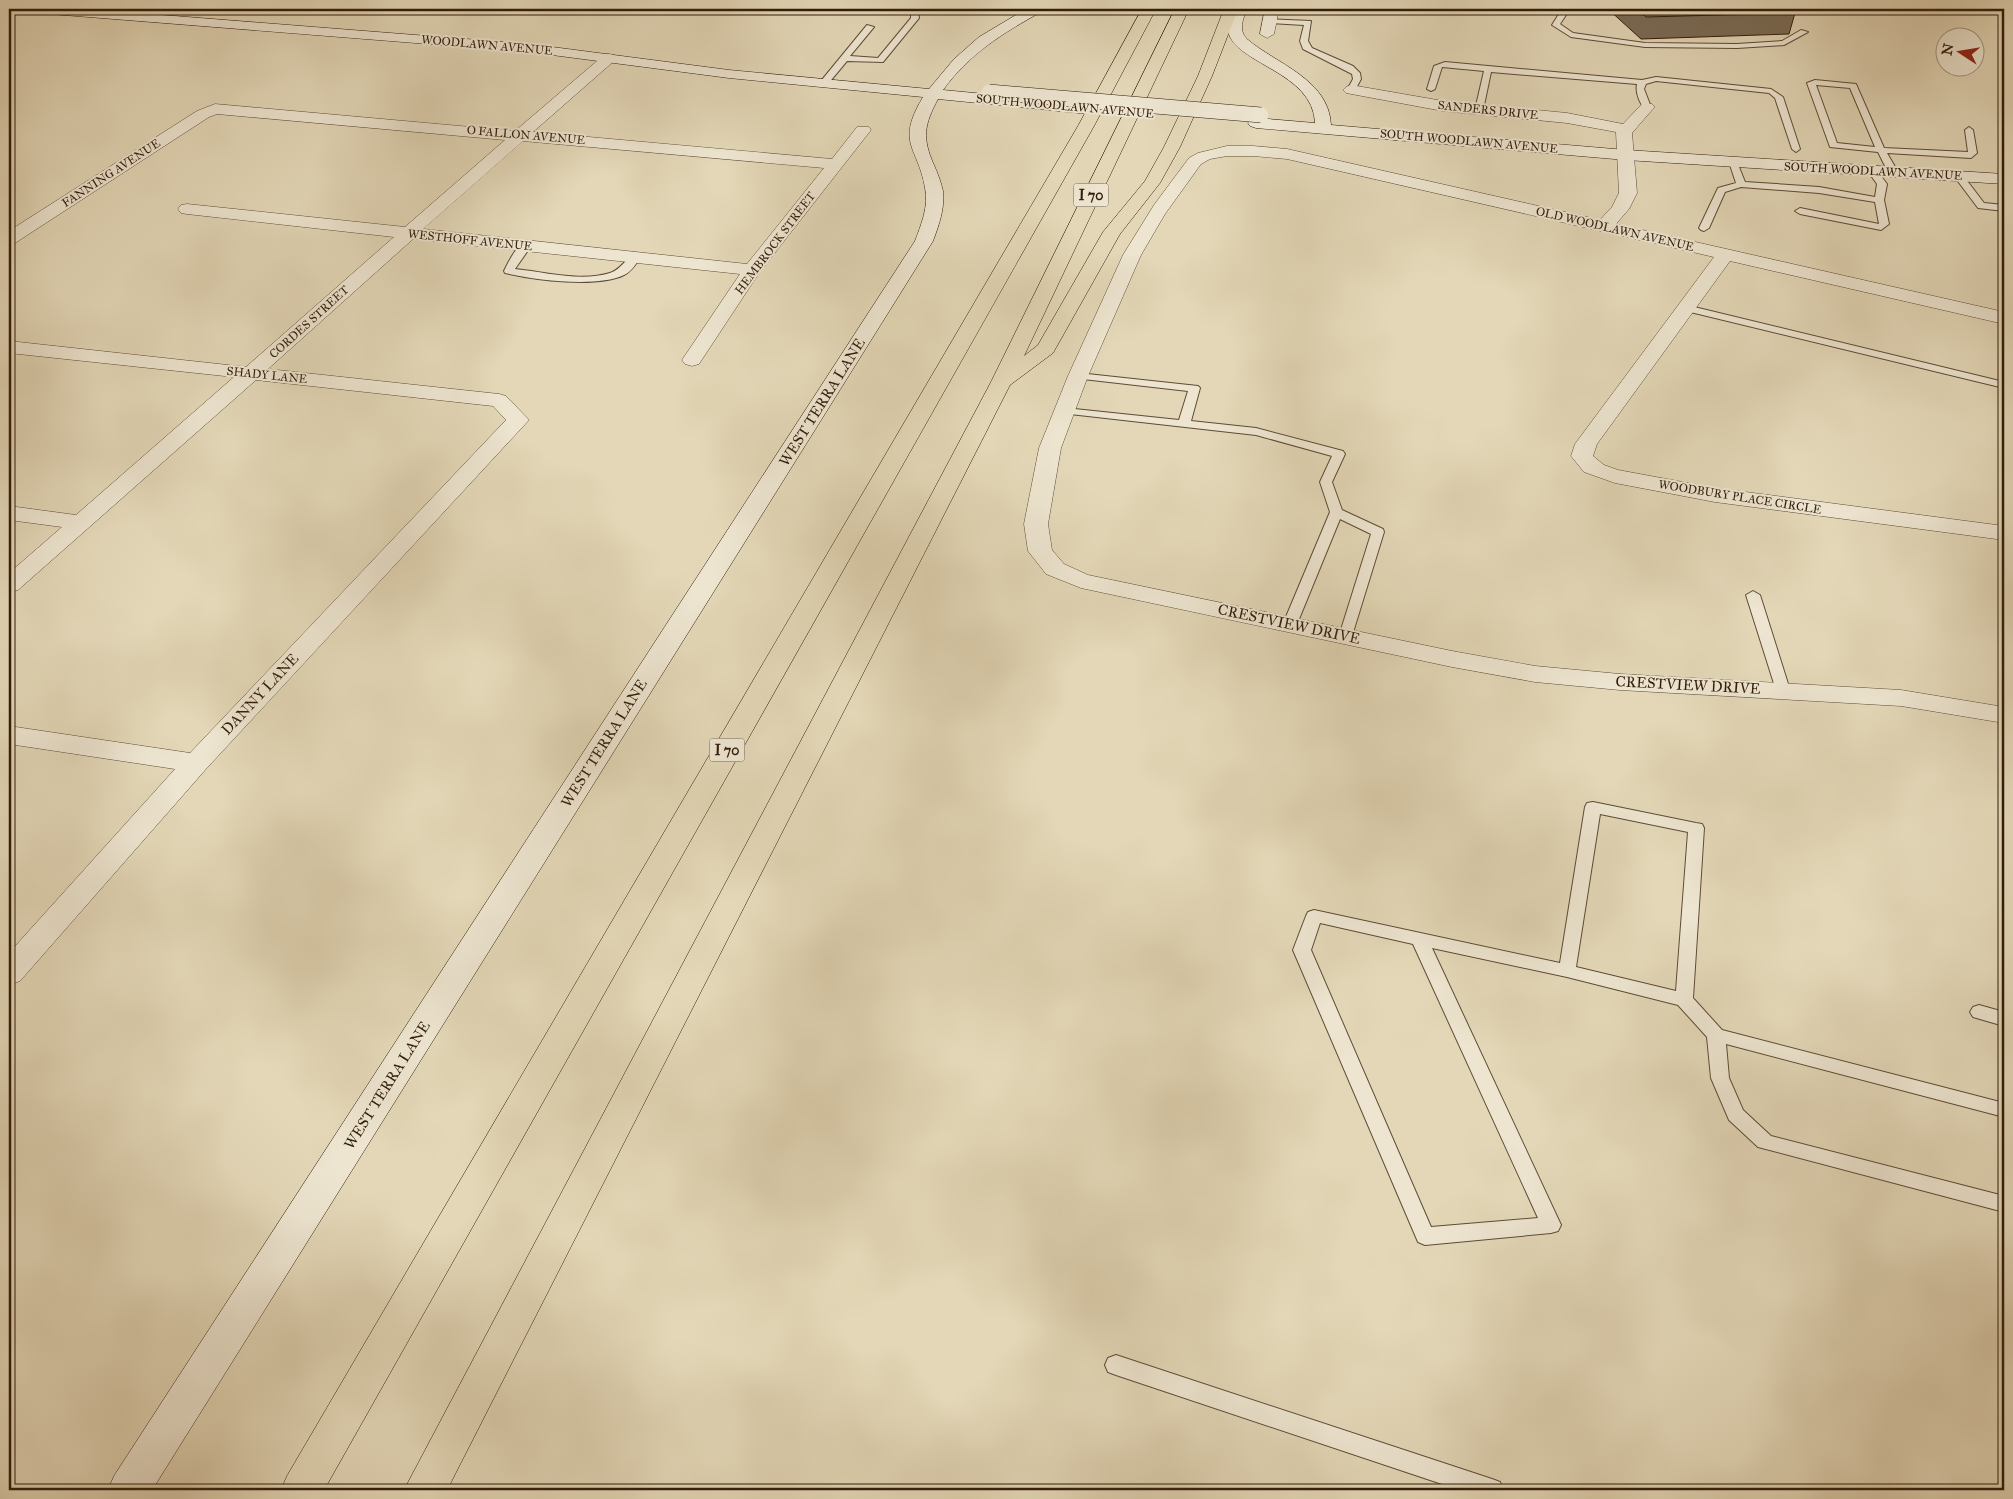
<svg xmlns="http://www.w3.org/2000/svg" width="2013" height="1499" font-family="'IM FELL Great Primer',serif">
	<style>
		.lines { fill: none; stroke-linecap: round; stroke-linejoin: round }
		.lane-casing { stroke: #5e4b35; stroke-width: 2 }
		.street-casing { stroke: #5e4b35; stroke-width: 1 }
		.secondary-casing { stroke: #311c0a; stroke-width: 1 }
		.highway-casing { stroke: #311c0a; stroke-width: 1 }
		.lane { fill: #ede5d0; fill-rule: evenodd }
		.street { fill: #ede5d0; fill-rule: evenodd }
		.secondary { fill: #ede5d0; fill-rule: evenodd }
		.highway { fill: #e3d7b7; fill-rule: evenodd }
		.secondary-bridge-casing { stroke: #311c0a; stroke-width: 16; stroke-linecap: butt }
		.secondary-bridge { stroke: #ede5d0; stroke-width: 15 }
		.wall { fill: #7a6c56; stroke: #311c0a }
		.building { fill: #8e7d64; stroke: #311c0a }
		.labels { text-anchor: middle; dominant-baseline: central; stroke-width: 4; stroke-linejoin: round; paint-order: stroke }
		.far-street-label { font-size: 12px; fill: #311c0a; stroke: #ede5d0 }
		.shield { fill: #ede5d0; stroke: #695845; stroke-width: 1 }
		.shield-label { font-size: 14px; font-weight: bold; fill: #311c0a }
		.street-label { font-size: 15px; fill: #311c0a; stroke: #ede5d0 }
	</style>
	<rect width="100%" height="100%" fill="#e3d7b7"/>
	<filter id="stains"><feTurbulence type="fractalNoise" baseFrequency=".004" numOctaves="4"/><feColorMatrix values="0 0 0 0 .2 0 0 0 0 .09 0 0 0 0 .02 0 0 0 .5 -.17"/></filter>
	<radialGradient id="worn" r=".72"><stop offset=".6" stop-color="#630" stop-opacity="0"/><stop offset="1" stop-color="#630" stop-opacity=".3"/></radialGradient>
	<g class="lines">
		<g class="lane-casing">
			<path id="lane" d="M 911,9 L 920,9 L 918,11 L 919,18 L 883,62 L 847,61 L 827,85 L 821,85 L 821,81 L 867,25 L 874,27 L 850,56 L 878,58 L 911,18 Z
				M 1562,9 L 1570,9 L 1560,24 L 1573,33 L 1645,43 L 1737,44 L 1782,41 L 1801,30 L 1808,32 L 1784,45 L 1737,48 L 1645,47 L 1571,37 L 1552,25 Z
				M 1267,19 L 1311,21 L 1308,41 L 1312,48 L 1353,66 L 1360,73 L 1361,79 L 1354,92 L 1347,90 L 1353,79 L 1352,74 L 1303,49 L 1300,41 L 1304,25 L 1270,23 L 1267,23 Z
				M 1445,62 L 1642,80 L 1656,77 L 1771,89 L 1783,97 L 1800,149 L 1796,152 L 1792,149 L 1775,98 L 1769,93 L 1656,81 L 1646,84 L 1644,89 L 1651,107 L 1647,110 C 1640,106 1635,92 1637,84 L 1491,72 L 1483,110 L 1479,113 L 1475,110 L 1484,71 L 1442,67 L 1435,89 L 1431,91 L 1427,89 L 1434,66 Z
				M 1815,80 L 1856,84 L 1884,148 L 1968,152 L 1965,130 L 1969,127 L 1973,130 L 1977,153 L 1971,158 L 1887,153 L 1898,172 L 1893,175 L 1888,172 L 1878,152 L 1830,147 L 1807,83 ZM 1816,85 L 1850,88 L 1875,147 L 1837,143 Z
				M 1733,159 L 1737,162 L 1745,182 L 1819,187 L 1875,197 L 1877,184 L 1867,170 L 1872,167 L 1875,168 L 1887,184 L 1884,200 L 1889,224 L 1881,230 L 1800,214 L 1795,211 L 1800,208 L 1879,224 L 1875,202 L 1819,193 L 1741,187 L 1725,192 L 1709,228 L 1704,231 L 1701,230 L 1699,228 L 1718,188 L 1736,183 L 1729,162 Z
				M 1959,173 L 1962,174 L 1984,203 L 2004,205 L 2004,211 L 1978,208 L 1954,176 Z
				M 526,243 L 531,246 L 515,269 C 545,272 581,282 610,273 C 622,269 625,258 635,255 L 640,258 C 636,264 631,272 624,275 C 597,288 535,280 505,273 L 504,271 C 509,261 515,247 526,243 Z
				M 1686,305 L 2004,382 L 2004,388 L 1682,310 L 1681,308 L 1682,306 Z
				M 1078,373 L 1198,386 L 1200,388 L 1191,421 L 1256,428 L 1343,451 L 1345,454 L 1332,482 L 1342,510 L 1383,529 L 1384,532 L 1351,639 L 1341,639 L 1339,636 L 1371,534 L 1340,519 L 1297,624 L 1290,628 L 1283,624 L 1330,512 L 1320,482 L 1332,456 L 1256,435 L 1061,413 L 1059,411 L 1061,409 L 1065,408 L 1179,420 L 1188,391 L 1074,378 L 1072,376 L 1074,374 Z
				M 1753,591 L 1760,595 L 1790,690 L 1788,693 L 1778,693 L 1776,690 L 1746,595 Z
				M 1593,802 L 1696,823 L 1702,824 L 1704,828 L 1693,998 L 1722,1030 L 2004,1103 L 2004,1117 L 1726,1044 L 1729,1078 L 1743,1110 L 1771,1136 L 2004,1196 L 2004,1212 L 1758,1147 L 1729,1120 L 1711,1078 L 1707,1037 L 1678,1005 L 1567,977 L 1432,948 L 1561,1225 L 1558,1231 L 1551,1233 L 1425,1245 L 1418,1242 L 1293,950 L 1306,916 L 1308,912 L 1314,910 L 1560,963 L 1585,807 L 1587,803 ZM 1600,814 L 1688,832 L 1676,991 L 1576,967 ZM 1320,923 L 1413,944 L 1538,1218 L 1431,1227 L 1311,950 Z
				M 1979,1005 L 2004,1012 L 2004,1026 L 1973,1017 L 1970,1012 L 1973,1007 Z
				M 1116,1355 L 1492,1479 L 1500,1482 L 1503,1490 L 1460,1490 L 1116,1375 L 1108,1372 L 1105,1365 L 1108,1358 Z"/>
		</g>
		<g class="street-casing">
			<path id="street" d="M 1265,9 L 1279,9 L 1274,34 L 1267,38 L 1260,34 Z
				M 609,54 L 614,55 L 616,58 L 614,61 L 533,132 L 832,159 L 857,127 L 869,127 L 871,130 L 759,273 L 699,364 L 692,366 L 685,364 L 682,360 L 740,274 L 413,239 L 268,369 L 499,394 L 506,396 L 529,420 L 206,769 L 20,981 L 9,985 L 9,953 L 175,769 L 9,744 L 9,726 L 190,753 L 506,420 L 493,406 L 256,380 L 18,590 L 9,592 L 9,573 L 62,527 L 9,520 L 9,506 L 76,515 L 234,377 L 9,353 L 9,341 L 246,367 L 394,237 L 187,214 L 181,213 L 178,209 L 181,205 L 187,204 L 405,227 L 505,140 L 217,114 L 209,117 L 15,243 L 9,244 L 9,231 L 197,111 L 215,104 L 515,131 L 604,55 ZM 523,141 L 824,168 L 747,264 L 423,229 Z
				M 1351,85 L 1443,101 L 1567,113 L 1623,124 L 1642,104 L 1652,104 L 1655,107 L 1652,110 L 1632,133 L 1637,193 L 1629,209 L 1616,224 L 2004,312 L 2004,324 L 1730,261 L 1597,444 L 1593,456 L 1604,465 L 1618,470 L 1715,488 L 2004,526 L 2004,540 L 1715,502 L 1615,483 L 1584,472 L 1571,456 L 1575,444 L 1714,257 L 1287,159 L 1253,156 L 1227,156 L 1210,159 L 1201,164 L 1165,214 L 1141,255 L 1088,376 L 1061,448 L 1048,524 L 1052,550 L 1064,564 L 1088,575 L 1452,651 L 1535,666 L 1620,674 L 1901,690 L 2004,707 L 2004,723 L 1901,706 L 1620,690 L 1535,682 L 1452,667 L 1081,588 L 1046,574 L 1028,551 L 1024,524 L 1039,448 L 1068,376 L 1123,255 L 1154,205 L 1189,158 L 1198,153 L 1227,146 L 1253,146 L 1287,149 L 1600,220 L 1612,207 L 1619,193 L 1616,132 L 1567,123 L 1443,111 L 1346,93 L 1343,90 L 1346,87 Z"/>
		</g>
		<g class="secondary-casing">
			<path id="secondary" d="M 31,9 L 86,9 L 529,44 L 729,70 L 929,89 L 954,59 L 979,37 L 1026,9 L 1043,9 L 1041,12 C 1003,33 969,54 943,90 L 1089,104 L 1094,106 L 1097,109 L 1094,112 L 1089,114 L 938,99 C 924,125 922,138 934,165 C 938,174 941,182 943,191 C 945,208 939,225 933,241 L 152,1490 L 108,1490 L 114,1476 L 915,241 C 921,225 929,206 925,188 C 918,146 895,144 923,97 L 729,78 L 529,52 L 38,13 Z
				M 1233,9 L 1247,9 C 1243,19 1238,30 1247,39 C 1276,64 1329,79 1331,125 L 1626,150 L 2004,174 L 2004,184 L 1626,160 L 1256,128 L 1250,126 L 1248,123 L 1250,120 L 1256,118 L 1315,123 C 1313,71 1234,64 1228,31 C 1226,24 1230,16 1233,9 Z"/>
		</g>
		<g class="highway-casing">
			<path id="highway" d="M 1142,9 L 1156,9 L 1094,126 L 324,1490 L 281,1490 L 287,1476 L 1078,126 Z
				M 1175,9 L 1189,9 L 1024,356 L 1038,345 L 1103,232 L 1145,181 L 1164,147 L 1198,76 L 1224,9 L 1238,9 L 1212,76 L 1180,147 L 1160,183 L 1120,234 L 1053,353 L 1010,385 L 447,1490 L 404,1490 L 991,382 Z"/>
		</g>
		<use href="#lane" class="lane"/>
		<use href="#street" class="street"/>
		<use href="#secondary" class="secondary"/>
		<use href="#highway" class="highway"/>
		<g class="secondary-bridge-casing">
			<path id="secondary-bridge" d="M 989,92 L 1261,115"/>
		</g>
		<use href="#secondary-bridge" class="secondary-bridge"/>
	</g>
	<path class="wall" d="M 1608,9 L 1789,9 L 1795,13 L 1789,34 L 1641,39 Z"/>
	<path class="building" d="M 1637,9 L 1789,9 L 1795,13 L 1646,17 Z"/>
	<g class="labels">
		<g class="far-street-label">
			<text transform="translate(487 45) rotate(5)">WOODLAWN AVENUE</text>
			<text transform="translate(1065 106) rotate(5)">SOUTH WOODLAWN AVENUE</text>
			<text transform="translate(1488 110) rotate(6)">SANDERS DRIVE</text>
			<text transform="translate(526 135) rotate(5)">O FALLON AVENUE</text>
			<text transform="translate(1469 141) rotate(5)">SOUTH WOODLAWN AVENUE</text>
			<text transform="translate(1873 171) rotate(3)">SOUTH WOODLAWN AVENUE</text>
			<text transform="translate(111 173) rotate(-33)">FANNING AVENUE</text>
			<text transform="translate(1615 229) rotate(13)">OLD WOODLAWN AVENUE</text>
			<text transform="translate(470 240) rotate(6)">WESTHOFF AVENUE</text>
			<text transform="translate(775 243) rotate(-53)">HEMBROCK STREET</text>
			<text transform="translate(309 322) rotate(-42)">CORDES STREET</text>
			<text transform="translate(267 375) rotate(6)">SHADY LANE</text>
			<text transform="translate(1740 497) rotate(9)">WOODBURY PLACE CIRCLE</text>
		</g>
		<g class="shield">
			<rect x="1073.5" y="183.5" width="35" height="23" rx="4"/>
			<rect x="709.5" y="738.5" width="35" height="23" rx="4"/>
		</g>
		<g class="shield-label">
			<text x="1091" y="195">I 70</text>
			<text x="727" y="750">I 70</text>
		</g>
		<g class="street-label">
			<text transform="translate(822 402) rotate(-58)">WEST TERRA LANE</text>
			<text transform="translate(1289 624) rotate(12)">CRESTVIEW DRIVE</text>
			<text transform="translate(1688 685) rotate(3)">CRESTVIEW DRIVE</text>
			<text transform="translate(260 694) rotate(-47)">DANNY LANE</text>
			<text transform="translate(604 743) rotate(-58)">WEST TERRA LANE</text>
			<text transform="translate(387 1085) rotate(-58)">WEST TERRA LANE</text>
		</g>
	</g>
	<rect width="2013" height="1499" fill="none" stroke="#e3d7b7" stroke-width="30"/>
	<rect x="10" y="10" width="1993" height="1479" fill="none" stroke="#311c0a" stroke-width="2.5"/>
	<rect x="15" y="15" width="1983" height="1469" fill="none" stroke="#311c0a"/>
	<g transform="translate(1960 52) rotate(282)"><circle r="24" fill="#ede5d0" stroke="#a29581"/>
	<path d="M0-4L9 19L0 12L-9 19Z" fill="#8f2418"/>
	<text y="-8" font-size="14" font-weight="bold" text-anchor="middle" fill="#311c0a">N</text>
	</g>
	<rect width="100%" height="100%" filter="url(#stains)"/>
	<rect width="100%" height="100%" fill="url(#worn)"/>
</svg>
